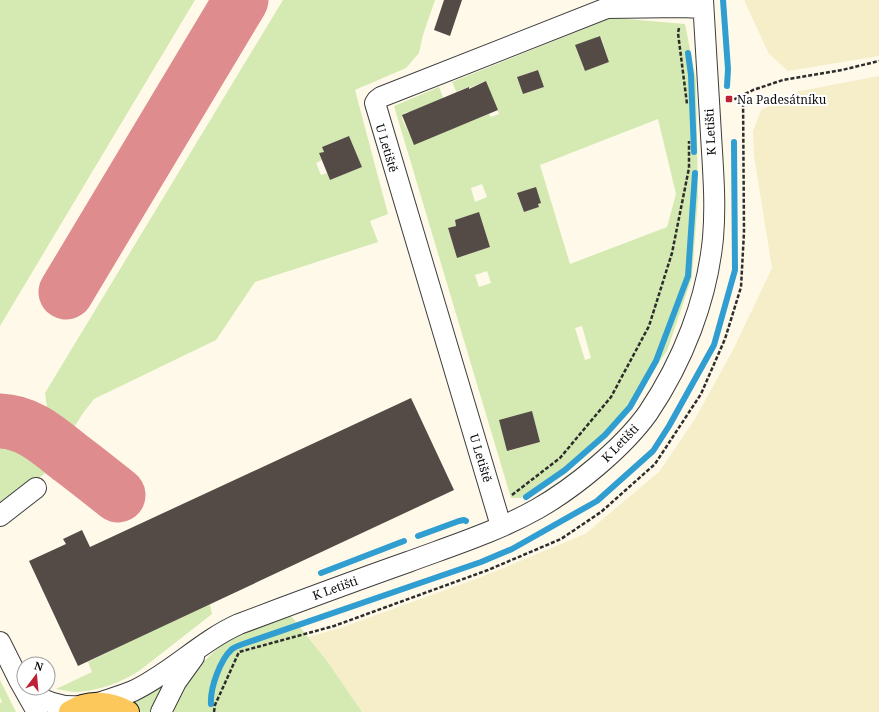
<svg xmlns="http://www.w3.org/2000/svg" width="879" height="712" font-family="'Noto Serif',serif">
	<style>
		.farmland { fill: #f5eec9 }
		.green { fill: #d4eab2; fill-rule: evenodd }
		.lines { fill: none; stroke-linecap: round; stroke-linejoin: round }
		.stream { stroke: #319ed1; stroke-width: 6 }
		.taxiway { stroke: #de8c8e; stroke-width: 55 }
		.building { fill: #544b47 }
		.minor-casing { stroke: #3e3e3e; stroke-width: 22 }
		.major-casing { stroke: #1c1c1c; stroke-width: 24 }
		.path { stroke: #2d2d2d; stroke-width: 2.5; stroke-dasharray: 4 2; stroke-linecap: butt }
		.minor { stroke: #fff; stroke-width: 20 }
		.major { stroke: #fdc85b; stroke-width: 22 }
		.poi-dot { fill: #be2034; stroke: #fff; stroke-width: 1.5 }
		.labels { text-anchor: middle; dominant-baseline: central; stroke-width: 4; stroke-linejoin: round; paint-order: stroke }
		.poi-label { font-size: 12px; fill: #0b0b0b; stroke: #fff; text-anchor: start }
		.street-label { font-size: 12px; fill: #0b0b0b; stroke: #fff }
	</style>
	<rect width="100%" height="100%" fill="#fff9e9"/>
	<path class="farmland" d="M 744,0 L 879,0 L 879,56 L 788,71 L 769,54 Z
		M 879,76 L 879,712 L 362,712 L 327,661 L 308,637 L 340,628 L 484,576 L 585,534 L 659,472 L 695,419 L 734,348 L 772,268 L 754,156 L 753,131 L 761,110 L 800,91 Z"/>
	<path class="green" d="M 0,0 L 195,0 L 0,326 Z
		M 283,0 L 435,0 L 423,35 L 419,53 L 406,68 L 355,90 L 388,214 L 370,221 L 378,242 L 255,282 L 216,340 L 94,399 L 83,413 L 70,434 C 61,429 52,418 48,409 C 46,405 46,398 45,393 ZM 349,136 L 362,167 L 330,180 L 327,173 L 321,175 L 316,163 L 322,160 L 319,154 L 324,152 L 322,147 Z
		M 609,19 L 627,19 L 685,24 L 696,80 L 698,197 L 692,277 L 667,351 L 615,423 L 567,469 L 521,498 L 511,498 L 394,106 L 439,87 L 448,110 L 469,122 L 489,114 L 491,117 L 499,114 L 486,81 L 469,88 L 468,87 L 458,91 L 457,93 L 452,82 ZM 598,36 L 601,37 L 609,62 L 585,71 L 576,48 C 584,42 592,41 598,36 ZM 538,70 L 544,87 L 523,94 L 517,77 ZM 408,112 L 410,112 L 414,144 L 404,123 L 402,119 L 404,113 ZM 658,119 L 676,194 L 667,227 L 570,264 L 540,165 ZM 482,184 L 487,197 L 475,202 L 471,188 ZM 517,194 L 541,203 L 538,204 L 539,207 L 524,212 ZM 472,215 L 480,218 L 490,247 L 457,258 L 448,229 L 456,226 L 455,220 ZM 487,271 L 491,283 L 479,287 L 475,275 ZM 582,326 L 591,358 L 585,360 L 575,328 ZM 532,412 L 540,442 L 508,451 Z
		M 0,444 C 18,442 31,447 45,458 C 48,461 52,463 52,468 L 0,507 Z
		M 210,604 L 212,614 L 139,671 C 120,683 100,690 78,692 C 71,692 63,690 56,689 L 92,672 L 88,662 L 113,650 L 111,644 Z
		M 291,616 L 327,661 L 362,712 L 171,712 C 182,686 206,654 231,639 C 249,628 272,623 291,616 Z
		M 169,676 L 152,712 L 141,712 L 129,701 Z
		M 0,680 L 16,712 L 0,712 L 0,703 L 2,702 L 0,697 Z"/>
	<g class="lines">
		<path class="stream" d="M 723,0 L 728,69 L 727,86
			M 688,53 L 691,75 L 694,152
			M 526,497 L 565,470 L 605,435 L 630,407 L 656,361 L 688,276 L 695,173
			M 418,536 L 459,521 L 464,520 L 466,521
			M 321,573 L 404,541
			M 211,704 C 210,688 220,660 232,649 C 235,647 240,645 243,644 L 481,562 L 512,549 L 597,501 L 653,451 L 669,426 L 714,345 L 735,270 L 734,142"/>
		<path class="taxiway" d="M 66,292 L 241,0
			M 0,421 C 30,422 50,442 72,459 C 88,471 103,483 118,495"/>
	</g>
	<path class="building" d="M 444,0 L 462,0 L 450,36 L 434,30 Z
		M 600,36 L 609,62 L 585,71 L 575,45 Z
		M 538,70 L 544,87 L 523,94 L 517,77 Z
		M 486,81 L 498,110 L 414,145 L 402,115 L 469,87 L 469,89 Z
		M 349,136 L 362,167 L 330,180 L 319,153 L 324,152 L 322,147 Z
		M 536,187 L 541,203 L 538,204 L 539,207 L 524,212 L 517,193 Z
		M 479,212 L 490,247 L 457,258 L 448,228 L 456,226 L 455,220 Z
		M 411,398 L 454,490 L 78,666 L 29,561 L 66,544 L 63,539 L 82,530 L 90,547 Z
		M 532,411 L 540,442 L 507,451 L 499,420 Z"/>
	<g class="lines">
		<g class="minor-casing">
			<path id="minor" d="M 0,516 L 36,488
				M 501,526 L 375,103 L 377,100 L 381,97 L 607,8 L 681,7 L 703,8
				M 0,642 L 19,680 L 37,712
				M 26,688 C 41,701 61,708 81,706
				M 98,703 C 110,699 121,696 133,691 C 171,673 201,641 239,624 C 295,603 351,582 408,562 C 451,546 496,532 537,509 C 574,488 623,448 648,413 C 683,361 707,300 713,238 C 716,204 713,169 711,135 C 708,90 706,45 703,0
				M 161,712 L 176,682 L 194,657"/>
		</g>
		<g class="major-casing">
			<path id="major" d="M 70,712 C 88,700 110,702 128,712"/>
		</g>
		<path class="path" d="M 679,28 L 678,33 L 687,104
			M 729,102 L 753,90 L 783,80 L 842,70 L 879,61
			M 512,495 L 560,458 L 611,397 L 649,326 L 672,253 L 689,168 L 689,141
			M 214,712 L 215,705 L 239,652 L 334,626 L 488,570 L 561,539 L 601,512 L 655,464 L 701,394 L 725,339 L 741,287 L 744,232 L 743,94"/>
		<use href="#minor" class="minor"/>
		<use href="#major" class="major"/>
	</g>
	<rect class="poi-dot" x="725" y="95" width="8" height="8" rx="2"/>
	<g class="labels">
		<g class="poi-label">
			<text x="737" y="99">Na Padesátníku</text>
		</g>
		<g class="street-label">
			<text transform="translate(710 132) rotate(-93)">K Letišti</text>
			<text transform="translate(387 148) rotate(73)">U Letiště</text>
			<text transform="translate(620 443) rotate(-46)">K Letišti</text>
			<text transform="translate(481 458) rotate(73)">U Letiště</text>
			<text transform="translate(335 588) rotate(-20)">K Letišti</text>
		</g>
	</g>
	<g transform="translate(36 676) rotate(16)"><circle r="19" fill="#ffffff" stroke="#9d9d9d"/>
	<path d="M0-3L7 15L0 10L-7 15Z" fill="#be2034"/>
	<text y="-6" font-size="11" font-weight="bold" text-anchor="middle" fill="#0b0b0b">N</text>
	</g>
</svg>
